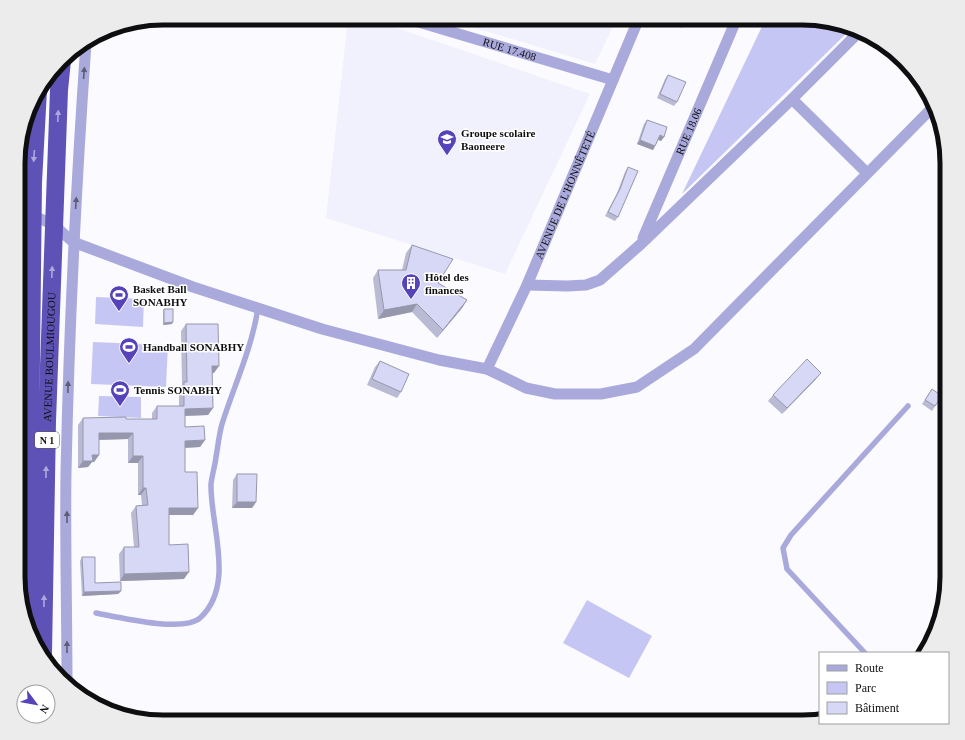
<svg xmlns="http://www.w3.org/2000/svg" width="965" height="740" font-family="'Times New Roman',serif">
	<style>
		.built { fill: #f1f1fd }
		.green { fill: #c6c6f4 }
		.lines { fill: none; stroke-linecap: round; stroke-linejoin: round }
		.service { stroke: #a9a9dc; stroke-width: 5.5 }
		.minor { stroke: #a9a9dc; stroke-width: 11 }
		.trunk { stroke: #5e52b6; stroke-width: 18 }
		.wall { fill: #b9bad4 }
		.shaded-wall { fill: #9697ac }
		.building { fill: #d7d8f6; stroke: #9697ac }
		.oneway { fill: #5c5c76 }
		.oneway2 { fill: #aea8da }
		.labels { text-anchor: middle; dominant-baseline: central; stroke-width: 3; stroke-linejoin: round; paint-order: stroke }
		.shield { fill: #fff; stroke: #565658; stroke-width: 1 }
		.shield-label { font-size: 10px; font-weight: bold; fill: #0e0e10 }
		.street-label { font-size: 11px; fill: #0e0e10; stroke: #fff }
		.poi-label { font-size: 11px; font-weight: bold; fill: #0e0e10; stroke: #fff; text-anchor: start }
		.rim { fill: none; stroke: #0e0e10; stroke-width: 5 }
	</style>
	<rect width="100%" height="100%" fill="#fbfbff"/>
	<path class="built" d="M 348,18 L 368,18 L 590,94 L 505,274 L 326,218 Z
		M 442,18 L 617,18 L 595,64 Z"/>
	<path class="green" d="M 766,18 L 811,18 L 852,28 L 682,194 Z
		M 96,297 L 144,299 L 143,327 L 95,324 Z
		M 93,342 L 168,345 L 166,387 L 91,384 Z
		M 99,396 L 141,397 L 141,418 L 98,416 Z
		M 587,600 L 652,636 L 629,678 L 563,643 Z"/>
	<g class="lines">
		<path class="service" d="M 96,613 C 117,617 183,633 200,618 C 236,585 210,525 211,484 C 212,475 215,466 216,457 C 218,446 219,435 222,424 C 234,386 252,348 258,308
			M 865,653 L 787,569 L 783,548 L 791,535 L 908,406"/>
		<g class="minor">
			<path id="s1" d="M 405,18 L 613,80"/>
			<path d="M 792,99 L 867,173"/>
			<path d="M 19,215 L 32,215 L 54,225 L 73,242 L 193,287 L 322,329 L 439,360 L 487,369 L 526,388 L 555,394 L 601,394 L 637,387 L 694,349 L 934,106"/>
			<path id="s2" d="M 643,238 L 737,18"/>
			<path d="M 527,285 L 567,286 L 586,285 L 600,280 L 641,244 L 792,99 L 860,31"/>
			<path id="s3" d="M 487,369 L 527,285 L 639,18"/>
			<path d="M 67,686 C 67,615 65,543 66,472 C 69,329 76,186 86,43"/>
		</g>
		<g class="trunk">
			<path d="M 28,624 L 33,182 L 38,90"/>
			<path id="s4" d="M 43,654 L 47,421 L 59,90 L 62,60"/>
		</g>
	</g>
	<path class="wall" d="M 661,18 L 687,18 L 682,28 Z
		M 668,75 L 677,102 L 674,106 L 657,98 L 665,79 Z
		M 647,120 L 664,137 L 661,141 L 658,140 L 653,150 L 637,144 L 644,124 Z
		M 628,167 L 618,217 L 615,221 L 605,216 L 617,193 L 625,172 Z
		M 412,245 L 438,283 L 467,300 L 462,308 L 437,338 L 412,312 L 378,319 L 373,278 L 378,270 L 402,270 L 406,253 Z
		M 164,309 L 172,324 L 163,325 L 163,311 Z
		M 186,324 L 214,373 L 212,373 L 213,408 L 208,415 L 185,416 L 185,427 L 205,440 L 200,447 L 185,448 L 185,472 L 198,508 L 193,515 L 169,515 L 169,545 L 184,579 L 120,581 L 119,554 L 124,547 L 134,547 L 131,513 L 136,506 L 142,505 L 141,495 L 138,495 L 138,463 L 128,463 L 128,439 L 99,440 L 99,455 L 94,462 L 92,462 L 88,467 L 78,468 L 78,425 L 83,418 L 126,419 L 152,419 L 152,413 L 157,406 L 179,406 L 179,389 L 182,385 L 181,331 Z
		M 380,361 L 401,392 L 397,398 L 367,385 L 375,367 Z
		M 816,379 L 782,414 L 768,401 L 773,395 Z
		M 932,389 L 942,396 L 932,411 L 922,404 Z
		M 237,474 L 256,502 L 252,508 L 232,508 L 233,480 Z
		M 82,557 L 95,583 L 121,591 L 118,594 L 82,596 L 80,561 Z"/>
	<path class="shaded-wall" d="M 660,135 L 664,137 L 661,141 L 657,139 Z
		M 640,140 L 655,146 L 653,150 L 637,144 Z
		M 467,300 L 462,308 L 437,338 L 443,330 Z
		M 417,304 L 412,312 L 378,319 L 384,310 Z
		M 173,322 L 172,324 L 163,325 L 164,323 Z
		M 212,366 L 219,366 L 214,373 L 207,373 Z
		M 821,373 L 816,379 L 782,414 L 787,408 Z
		M 213,408 L 208,415 L 180,416 L 185,409 Z
		M 99,433 L 133,433 L 128,439 L 94,440 Z
		M 205,440 L 200,447 L 180,448 L 185,441 Z
		M 92,455 L 99,455 L 94,462 L 92,462 L 88,467 L 78,468 L 83,461 Z
		M 133,456 L 143,456 L 138,463 L 128,463 Z
		M 143,488 L 146,488 L 141,495 L 138,495 Z
		M 237,502 L 256,502 L 252,508 L 232,508 Z
		M 169,508 L 198,508 L 193,515 L 164,515 Z
		M 189,572 L 184,579 L 120,581 L 124,574 Z
		M 121,591 L 118,594 L 82,596 L 84,592 Z"/>
	<path class="building" d="M 673,18 L 687,18 L 685,24 Z
		M 668,75 L 686,82 L 677,102 L 660,94 Z
		M 647,120 L 667,127 L 664,137 L 660,135 L 655,146 L 640,140 Z
		M 628,167 L 638,171 L 618,217 L 608,212 L 620,189 Z
		M 412,245 L 453,259 L 438,283 L 467,300 L 443,330 L 417,304 L 384,310 L 378,270 L 406,270 Z
		M 164,309 L 173,309 L 173,322 L 164,323 Z
		M 186,324 L 218,324 L 219,366 L 212,366 L 213,408 L 185,409 L 185,427 L 204,426 L 205,440 L 185,441 L 185,472 L 197,472 L 198,508 L 169,508 L 169,545 L 188,544 L 189,572 L 124,574 L 124,547 L 139,547 L 136,506 L 148,505 L 146,488 L 143,488 L 143,456 L 133,456 L 133,433 L 99,433 L 99,455 L 92,455 L 93,461 L 83,461 L 83,418 L 126,417 L 126,419 L 157,419 L 157,406 L 184,406 L 184,382 L 187,382 Z
		M 807,359 L 821,373 L 787,408 L 773,395 Z
		M 380,361 L 409,374 L 401,392 L 372,379 Z
		M 932,389 L 942,396 L 935,406 L 925,400 Z
		M 237,474 L 257,474 L 256,502 L 237,502 Z
		M 82,557 L 95,557 L 95,583 L 121,582 L 121,591 L 84,592 Z
		M 684,713 L 697,722 L 678,722 Z"/>
	<defs><path id="oneway-solid" d="M-6-.8H1V-3.2L6.5 0L1 3.2V.8H-6Z"/></defs>
	<g class="oneway">
		<use href="#oneway-solid" transform="translate(84 73) rotate(-86)"/>
		<use href="#oneway-solid" transform="translate(76 203) rotate(-86)"/>
		<use href="#oneway-solid" transform="translate(68 387) rotate(-89)"/>
		<use href="#oneway-solid" transform="translate(67 517) rotate(-91)"/>
		<use href="#oneway-solid" transform="translate(67 647) rotate(-90)"/>
	</g>
	<g class="oneway2">
		<use href="#oneway-solid" transform="translate(58 116) rotate(-88)"/>
		<use href="#oneway-solid" transform="translate(34 156) rotate(94)"/>
		<use href="#oneway-solid" transform="translate(52 272) rotate(-88)"/>
		<use href="#oneway-solid" transform="translate(46 472) rotate(-89)"/>
		<use href="#oneway-solid" transform="translate(44 601) rotate(-89)"/>
	</g>
	<defs>
		<g id="school-pin" transform="scale(1)"><path d="M0 17L-7.5 6A9.5 9.5 0 1 1 7.5 6Z" fill="#5642b9" stroke="#fff"/><path d="M0-5L7-2L0 1L-7-2ZM-4 1L0 2.5L4 1V4Q0 6-4 4Z" fill="#fff"/></g>
		<g id="building-pin" transform="scale(1)"><path d="M0 17L-7.5 6A9.5 9.5 0 1 1 7.5 6Z" fill="#5642b9" stroke="#fff"/><path d="M-4-6H4V6H1V3H-1V6H-4ZM-2.5-4.3h1.7v1.8h-1.7ZM.8-4.3h1.7v1.8H.8ZM-2.5-1h1.7V.8h-1.7ZM.8-1h1.7V.8H.8Z" fill="#fff"/></g>
		<g id="stadium-pin" transform="scale(1)"><path d="M0 17L-7.5 6A9.5 9.5 0 1 1 7.5 6Z" fill="#5642b9" stroke="#fff"/><path d="M0-5a6.5 5 0 1 0 0 10a6.5 5 0 1 0 0-10ZM-3.5-1.8h7v3.6h-7Z" fill="#fff"/></g>
	</defs>
	<g fill-rule="evenodd">
		<use href="#school-pin" x="447" y="139"/>
		<use href="#building-pin" x="411" y="283"/>
		<use href="#stadium-pin" x="119" y="295"/>
		<use href="#stadium-pin" x="129" y="347"/>
		<use href="#stadium-pin" x="120" y="390"/>
	</g>
	<g class="labels">
		<rect class="shield" x="35" y="432" width="24" height="16" rx="3"/>
		<g class="shield-label">
			<text x="47" y="440">N 1</text>
		</g>
		<g class="street-label">
			<text stroke="none"><textPath href="#s1" startOffset="109">RUE 17.408</textPath></text>
			<text stroke="none"><textPath href="#s2" startOffset="116">RUE 18.06</textPath></text>
			<text stroke="none"><textPath href="#s3" startOffset="191">AVENUE DE L'HONNÊTETÉ</textPath></text>
			<text stroke="none"><textPath href="#s4" startOffset="297">AVENUE BOULMIOUGOU</textPath></text>
		</g>
		<g class="poi-label">
			<text x="461" y="133">Groupe scolaire<tspan x="461" dy="13">Baoneere</tspan></text>
			<text x="425" y="277">Hôtel des<tspan x="425" dy="13">finances</tspan></text>
			<text x="133" y="289">Basket Ball<tspan x="133" dy="13">SONABHY</tspan></text>
			<text x="143" y="347">Handball SONABHY</text>
			<text x="134" y="390">Tennis SONABHY</text>
		</g>
	</g>
	<path d="M0 0H965V740H0ZM163 25H802A138 138 0 0 1 940 163V577A138 138 0 0 1 802 715H163A138 138 0 0 1 25 577V163A138 138 0 0 1 163 25Z" fill="#ececec" fill-rule="evenodd"/>
	<path class="rim" d="M163 25H802A138 138 0 0 1 940 163V577A138 138 0 0 1 802 715H163A138 138 0 0 1 25 577V163A138 138 0 0 1 163 25Z"/>
	<rect x="819" y="652" width="130" height="72" fill="#ffffff" stroke="#9f9f9f"/>
	<rect x="827" y="665" width="20" height="6" fill="#a9a9dc" stroke="#9f9f9f"/>
	<text x="855" y="672" font-size="12" fill="#0e0e10">Route</text>
	<rect x="827" y="682" width="20" height="12" fill="#c6c6f4" stroke="#9f9f9f"/>
	<text x="855" y="692" font-size="12" fill="#0e0e10">Parc</text>
	<rect x="827" y="702" width="20" height="12" fill="#d7d8f6" stroke="#9f9f9f"/>
	<text x="855" y="712" font-size="12" fill="#0e0e10">Bâtiment</text>
	<g transform="translate(36 704) rotate(122)"><circle r="19" fill="#ffffff" stroke="#9f9f9f"/>
	<path d="M0-3L7 15L0 10L-7 15Z" fill="#5642b9"/>
	<text y="-6" font-size="11" font-weight="bold" text-anchor="middle" fill="#0e0e10">N</text>
	</g>
</svg>
